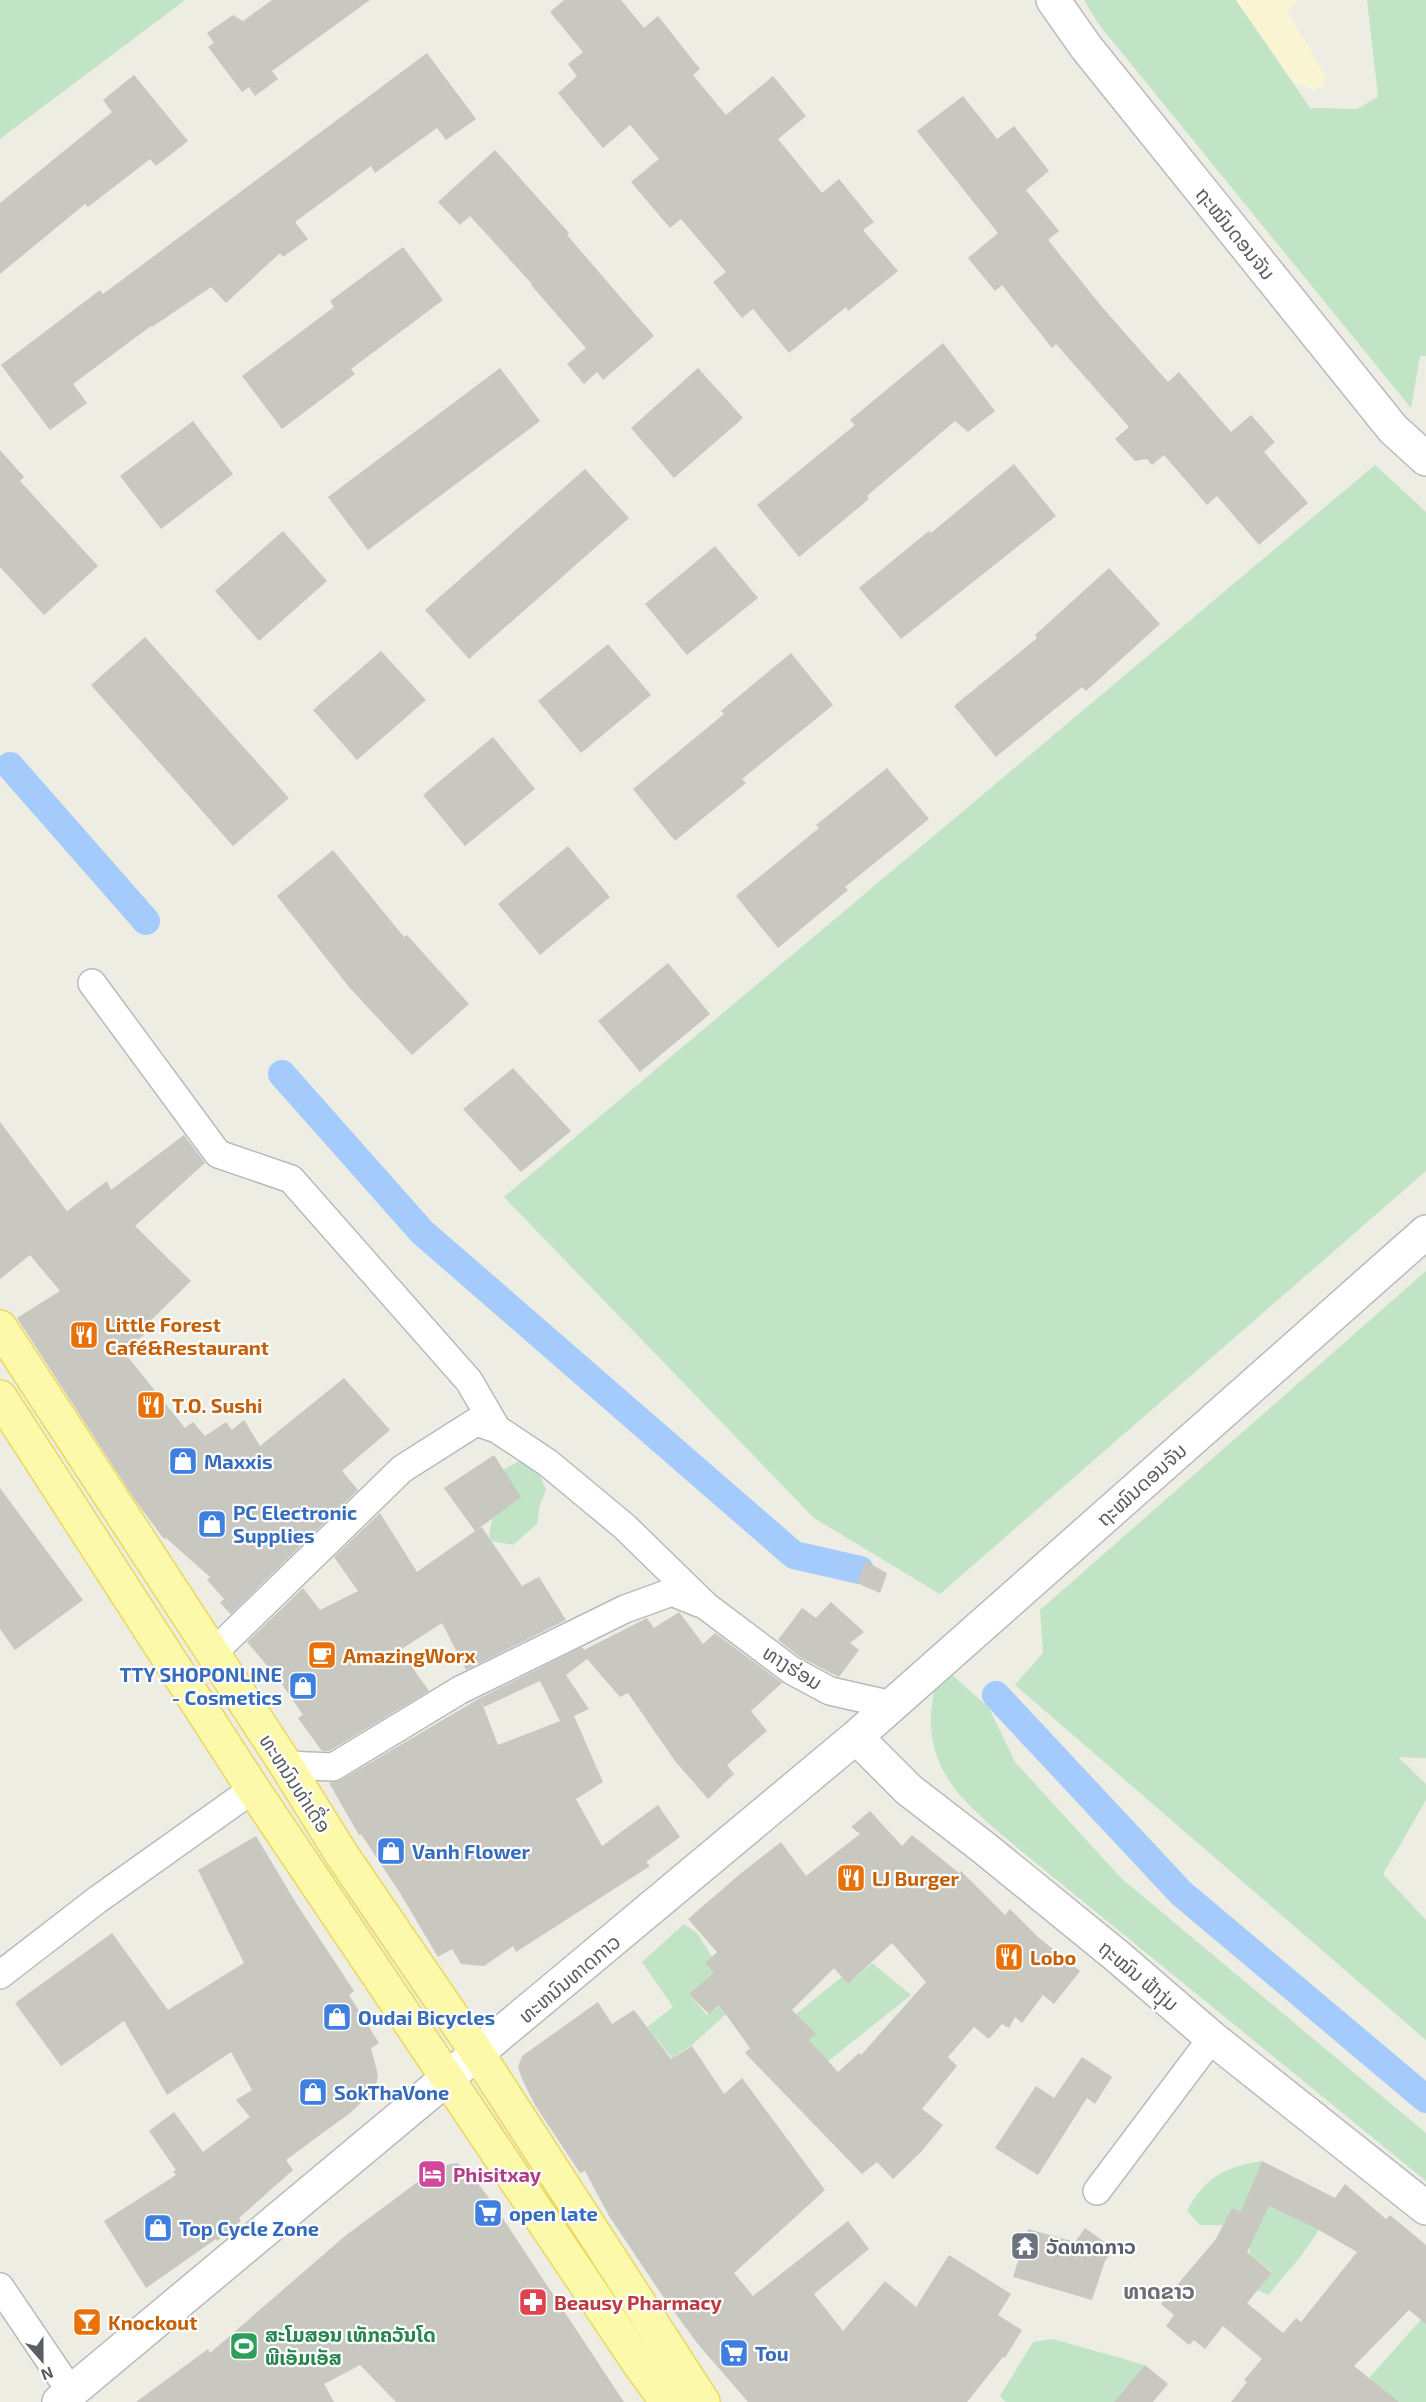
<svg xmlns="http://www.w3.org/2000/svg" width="1426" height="2402" font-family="'Exo 2','Noto Sans Lao',sans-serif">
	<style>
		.green { fill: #c0e4c5 }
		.sand { fill: #f9f5d3 }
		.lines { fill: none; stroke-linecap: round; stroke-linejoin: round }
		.canal { stroke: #a5cafc; stroke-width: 28 }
		.building { fill: #c8c7c0; fill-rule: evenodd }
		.minor-casing { stroke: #b8babf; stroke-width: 30 }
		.tertiary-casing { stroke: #b8babf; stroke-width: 36 }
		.primary-casing { stroke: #ecd75d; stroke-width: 36 }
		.minor { stroke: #fff; stroke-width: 27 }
		.tertiary { stroke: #fff; stroke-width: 33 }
		.primary { stroke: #fcfaaa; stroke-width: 33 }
		.labels { text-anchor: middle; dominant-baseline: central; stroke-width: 4.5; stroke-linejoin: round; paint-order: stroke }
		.street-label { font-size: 20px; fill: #5b5e63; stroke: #fff }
		.food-label { font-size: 20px; font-weight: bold; fill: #c56008; stroke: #fff; text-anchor: start }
		.shop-label { font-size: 20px; font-weight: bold; fill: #366cbe; stroke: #fff; text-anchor: start }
		.hotel-label { font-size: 20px; font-weight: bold; fill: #b23c85; stroke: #fff; text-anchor: start }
		.worship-label { font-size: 20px; font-weight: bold; fill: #5b616d; stroke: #fff; text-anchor: start }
		.health-label { font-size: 20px; font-weight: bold; fill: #be3a42; stroke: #fff; text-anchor: start }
		.leisure-label { font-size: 20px; font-weight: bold; fill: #27864d; stroke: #fff; text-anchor: start }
		.quarter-label { font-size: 22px; font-weight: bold; fill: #6c7075; stroke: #fff }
	</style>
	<rect width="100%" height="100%" fill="#edede3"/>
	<path class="green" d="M 0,0 L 185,0 L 0,139 Z
		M 1084,0 L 1236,0 L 1310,108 L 1357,109 L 1378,97 L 1367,0 L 1426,0 L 1426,356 L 1420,356 L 1411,408 L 1097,22 Z
		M 1375,465 L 1426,512 L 1426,1171 L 940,1594 L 814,1518 L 504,1197 Z
		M 1426,1271 L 1426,1758 L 1398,1757 L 1426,1784 L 1426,1800 L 1383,1874 L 1426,1920 L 1426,2040 L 1015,1685 L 1043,1653 L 1040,1610 Z
		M 519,1461 L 538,1470 L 546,1490 L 540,1504 L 537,1524 L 513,1545 L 491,1541 L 489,1534 L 503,1470 Z
		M 952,1675 L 989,1708 L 1015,1762 L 1121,1878 L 1426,2133 L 1426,2181 L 1020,1850 C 979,1814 934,1785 931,1725 C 930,1713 933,1700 934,1688 Z
		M 684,1924 L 697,1933 L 712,1957 L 706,1963 L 714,1973 L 689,1994 L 707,2015 L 720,2005 L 726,2014 L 692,2045 L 672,2058 L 647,2027 L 673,2007 L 642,1962 Z
		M 872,1963 L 911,1995 L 822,2066 L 816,2060 L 822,2054 L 809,2040 L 815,2034 L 796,2014 L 842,1977 L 848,1984 Z
		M 1262,2161 L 1248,2196 L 1319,2230 L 1301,2256 L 1268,2295 L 1258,2290 L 1272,2272 L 1250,2254 L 1249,2247 L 1223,2225 L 1200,2225 L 1187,2211 C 1205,2177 1225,2167 1262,2161 Z
		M 1426,2314 L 1426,2402 L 1378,2402 L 1369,2378 Z
		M 1053,2339 L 1145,2365 L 1114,2402 L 1006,2402 L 1000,2396 L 1033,2342 Z"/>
	<path class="sand" d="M 1236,0 L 1300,0 L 1287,10 L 1326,77 L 1322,87 L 1315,90 L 1294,83 Z"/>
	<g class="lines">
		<path class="canal" d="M 10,766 L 146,921
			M 282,1074 L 422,1232 L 794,1555 L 860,1570
			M 996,1695 L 1181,1893 L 1426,2099"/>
	</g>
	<path class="building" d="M 272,0 L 370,0 L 272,71 L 278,79 L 255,96 L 249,87 L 242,92 L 208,47 L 214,43 L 207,33 L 233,15 L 243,21 Z
		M 564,0 L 621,0 L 644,28 L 658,16 L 700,69 L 693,75 L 726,115 L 773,76 L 806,116 L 778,139 L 822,193 L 839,179 L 874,222 L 863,230 L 898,271 L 848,311 L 846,307 L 789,353 L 753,309 L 742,318 L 713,282 L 726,272 L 681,219 L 670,228 L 631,182 L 659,159 L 630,125 L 603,148 L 558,93 L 577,76 L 568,64 L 583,52 L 550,12 Z
		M 427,53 L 476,119 L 446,140 L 437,128 L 375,173 L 371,166 L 295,222 L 308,239 L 283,257 L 280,253 L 226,303 L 211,287 L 152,327 L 151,326 L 73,384 L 87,403 L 50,430 L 1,365 L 100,290 L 103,294 Z
		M 134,75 L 188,141 L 156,166 L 150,159 L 88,207 L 85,204 L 0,274 L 0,203 L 112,112 L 103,100 Z
		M 963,96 L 997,139 L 1014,126 L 1049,171 L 1026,190 L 1059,231 L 1048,240 L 1102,307 L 1168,382 L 1179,372 L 1231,432 L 1251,415 L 1275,442 L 1264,452 L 1308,503 L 1259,545 L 1217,496 L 1207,505 L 1164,455 L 1152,465 L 1147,459 L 1135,461 L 1115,439 L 1129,427 L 1056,344 L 1052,348 L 1002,285 L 995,291 L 968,258 L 998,233 L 917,131 Z
		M 495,150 L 569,233 L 567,235 L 654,336 L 603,380 L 597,372 L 584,384 L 567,364 L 586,348 L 531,285 L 532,284 L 470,216 L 460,225 L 438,202 Z
		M 403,247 L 443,300 L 351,369 L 355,374 L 282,429 L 242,376 L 334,307 L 330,301 Z
		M 943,343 L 995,411 L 968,432 L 955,421 L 867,496 L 869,499 L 799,557 L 757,505 L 855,425 L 850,420 Z
		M 500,368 L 540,421 L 368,550 L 328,497 Z
		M 698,368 L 743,418 L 674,478 L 631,428 Z
		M 193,421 L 233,474 L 161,529 L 120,476 Z
		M 0,450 L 24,477 L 20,481 L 98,566 L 44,615 L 0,567 Z
		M 1014,464 L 1056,516 L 901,639 L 859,588 L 929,531 L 931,533 Z
		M 585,469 L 629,518 L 469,659 L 425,610 Z
		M 283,531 L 327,581 L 259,641 L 215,591 Z
		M 715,546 L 758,598 L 687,655 L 645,604 Z
		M 1109,568 L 1160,624 L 1086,691 L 1082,687 L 996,757 L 954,706 L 1037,638 L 1035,635 Z
		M 145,637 L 289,798 L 233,846 L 91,685 Z
		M 608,644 L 651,695 L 581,753 L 538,701 Z
		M 381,651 L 426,700 L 357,760 L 313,710 Z
		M 791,653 L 833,705 L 742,779 L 746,783 L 675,841 L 633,789 L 724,714 L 721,711 Z
		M 493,737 L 535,789 L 465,846 L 423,795 Z
		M 887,768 L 929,819 L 845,887 L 848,890 L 778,948 L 736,896 L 819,828 L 816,825 Z
		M 568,846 L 610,897 L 540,955 L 498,904 Z
		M 333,850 L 404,937 L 407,935 L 469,1004 L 412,1055 L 349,987 L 277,896 Z
		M 668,963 L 710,1014 L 640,1072 L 598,1021 Z
		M 513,1068 L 571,1131 L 521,1172 L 463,1109 Z
		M 0,1122 L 67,1211 L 107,1181 L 111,1190 L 184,1135 L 205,1163 L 135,1226 L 191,1281 L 141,1330 L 144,1335 L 123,1351 L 185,1428 L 193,1422 L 205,1436 L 226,1422 L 232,1430 L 244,1420 L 260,1446 L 344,1378 L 390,1430 L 342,1471 L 358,1490 L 231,1614 L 220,1603 L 224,1599 L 207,1580 L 210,1577 L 166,1538 L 164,1539 L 135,1500 L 17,1318 L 60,1291 L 30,1255 L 0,1279 Z
		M 494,1455 L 521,1497 L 477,1530 L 481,1526 L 522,1586 L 539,1577 L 566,1620 L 466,1670 L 442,1623 L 400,1650 L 429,1691 L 329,1751 L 322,1751 L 298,1718 L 303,1715 L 277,1677 L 247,1642 L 303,1588 L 320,1610 L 358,1591 L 334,1557 L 380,1513 L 417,1572 L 475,1531 L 444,1488 Z
		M 0,1488 L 83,1600 L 15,1650 L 0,1629 Z
		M 865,1561 L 887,1573 L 880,1593 L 857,1583 Z
		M 831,1602 L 864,1632 L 850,1643 L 859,1650 L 839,1677 L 800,1657 L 778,1640 L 802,1608 L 816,1618 Z
		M 679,1612 L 703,1644 L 715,1633 L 782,1683 L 751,1711 L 767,1731 L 727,1765 L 734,1774 L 708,1799 L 675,1761 L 628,1693 L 620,1697 L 587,1659 L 566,1675 L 589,1709 L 572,1717 L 574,1716 L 603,1782 L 576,1799 L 602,1846 L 658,1805 L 680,1837 L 646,1862 L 650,1866 L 516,1952 L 513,1946 L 484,1966 L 461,1964 L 452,1949 L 438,1957 L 400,1893 L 361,1834 L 359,1835 L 329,1783 L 341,1780 L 480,1698 L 498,1745 L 560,1721 L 540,1681 L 484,1707 L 480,1698 L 582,1647 L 584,1650 L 647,1618 L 654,1628 Z
		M 870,1811 L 902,1846 L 912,1835 L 959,1873 L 961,1871 L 1005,1915 L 1010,1909 L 1038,1937 L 1080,1971 L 1054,2004 L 1043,1995 L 1022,2023 L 1015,2017 L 1009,2028 L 1002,2024 L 989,2039 L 974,2027 L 948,2057 L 957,2066 L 922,2109 L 943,2125 L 922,2151 L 893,2179 L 877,2162 L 862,2174 L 745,2053 L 750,2048 L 719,2005 L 709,2014 L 689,1994 L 714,1973 L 705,1963 L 717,1952 L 688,1919 L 740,1874 L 781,1842 L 806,1876 L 860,1834 L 851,1827 ZM 892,1943 L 926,1982 L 861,2055 L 859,2053 L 838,2072 L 809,2040 L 816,2034 L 792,2010 L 834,1968 L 848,1984 Z
		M 256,1836 L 296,1903 L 354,1991 L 349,1995 L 379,2043 L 371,2048 L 378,2075 L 375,2090 L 350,2113 L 286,2160 L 293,2170 L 239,2218 L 241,2221 L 217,2241 L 216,2239 L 146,2288 L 104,2221 L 176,2175 L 173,2171 L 176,2170 L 149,2131 L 174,2112 L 203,2152 L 250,2117 L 236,2100 L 252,2090 L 231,2052 L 167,2095 L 124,2021 L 61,2066 L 15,2003 L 112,1933 L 168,2010 L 244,1963 L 198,1870 Z
		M 598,2002 L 612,2024 L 634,2010 L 671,2059 L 692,2046 L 724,2094 L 742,2078 L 825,2190 L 734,2273 L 753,2296 L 848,2221 L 869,2249 L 814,2294 L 843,2331 L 885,2281 L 916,2307 L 949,2255 L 1011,2294 L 998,2315 L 1022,2330 L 1005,2358 L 1003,2357 L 967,2402 L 748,2402 L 697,2343 L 664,2298 L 609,2216 L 585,2171 L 580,2173 L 535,2105 L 522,2079 L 518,2067 L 522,2056 Z
		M 1082,2057 L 1112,2077 L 1095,2104 L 1087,2098 L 1038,2175 L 995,2148 L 1036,2086 L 1054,2098 Z
		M 1262,2161 L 1335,2198 L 1345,2184 L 1386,2219 L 1390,2215 L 1426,2245 L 1426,2324 L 1409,2310 L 1354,2366 L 1399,2402 L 1231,2402 L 1247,2382 L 1244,2380 L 1262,2359 L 1223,2326 L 1205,2349 L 1194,2340 L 1189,2345 L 1166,2326 L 1174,2315 L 1161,2304 L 1216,2239 L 1232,2208 L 1241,2212 ZM 1269,2206 L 1319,2230 L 1357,2252 L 1301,2322 L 1296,2318 L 1283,2333 L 1247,2303 L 1272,2273 L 1247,2252 Z
		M 457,2163 L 468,2170 L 492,2202 L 624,2402 L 396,2402 L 360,2365 L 324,2384 L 334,2402 L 136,2402 L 208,2349 L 210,2353 L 345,2236 L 439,2166 Z
		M 1085,2228 L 1114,2249 L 1105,2261 L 1092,2300 L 1013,2277 L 1028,2229 L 1075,2242 Z
		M 1145,2365 L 1168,2384 L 1153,2402 L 1114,2402 Z"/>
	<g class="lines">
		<g class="minor-casing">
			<path id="minor" d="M 92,983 L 218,1154 L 291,1179 L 469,1381 L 497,1429 L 548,1463 L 625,1527 L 706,1606 L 791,1670 L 830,1691 L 892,1705
				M 212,1654 L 402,1469 L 476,1422 L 497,1429
				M 286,1765 L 333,1767 L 460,1690 L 625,1609 L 672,1592 L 699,1603
				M 0,1975 L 97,1900 L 253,1789
				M 1097,2191 L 1212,2038
				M 0,2287 L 71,2392"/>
		</g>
		<g class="tertiary-casing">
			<path id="tertiary" d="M 1053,0 L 1086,47 L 1393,429 L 1426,459
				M 856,1737 L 909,1790 L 983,1847 L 1117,1956 L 1212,2038 L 1426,2208
				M 59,2402 L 856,1737 L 1426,1232"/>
		</g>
		<g class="primary-casing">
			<path id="primary" d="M 0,1327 L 286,1765 L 342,1855 L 478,2054 L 703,2402
				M 0,1397 L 253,1789 L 638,2362 L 667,2402"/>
		</g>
		<use href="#minor" class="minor"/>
		<use href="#tertiary" class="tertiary"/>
		<use href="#primary" class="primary"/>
	</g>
	<defs>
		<g id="restaurant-square" transform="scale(1.5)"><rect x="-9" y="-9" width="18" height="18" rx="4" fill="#e8710a" stroke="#fff"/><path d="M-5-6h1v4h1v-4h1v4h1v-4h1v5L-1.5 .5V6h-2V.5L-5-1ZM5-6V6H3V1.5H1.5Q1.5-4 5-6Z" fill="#fff"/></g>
		<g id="shop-square" transform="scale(1.5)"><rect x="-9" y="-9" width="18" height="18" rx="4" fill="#3f7fe0" stroke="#fff"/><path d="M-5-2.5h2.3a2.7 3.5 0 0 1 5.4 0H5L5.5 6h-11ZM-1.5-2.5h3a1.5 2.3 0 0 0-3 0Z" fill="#fff"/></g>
		<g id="cafe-square" transform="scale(1.5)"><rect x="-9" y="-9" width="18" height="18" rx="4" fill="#e8710a" stroke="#fff"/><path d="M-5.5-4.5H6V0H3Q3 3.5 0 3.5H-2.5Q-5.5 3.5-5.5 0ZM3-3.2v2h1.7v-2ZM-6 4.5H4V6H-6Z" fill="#fff"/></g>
		<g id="hotel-square" transform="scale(1.5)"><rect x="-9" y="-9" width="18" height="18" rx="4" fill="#d1479c" stroke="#fff"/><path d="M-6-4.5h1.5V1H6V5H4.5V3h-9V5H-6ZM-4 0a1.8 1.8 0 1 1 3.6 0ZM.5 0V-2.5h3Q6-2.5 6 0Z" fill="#fff"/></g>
		<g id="supermarket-square" transform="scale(1.5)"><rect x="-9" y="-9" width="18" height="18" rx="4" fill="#3f7fe0" stroke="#fff"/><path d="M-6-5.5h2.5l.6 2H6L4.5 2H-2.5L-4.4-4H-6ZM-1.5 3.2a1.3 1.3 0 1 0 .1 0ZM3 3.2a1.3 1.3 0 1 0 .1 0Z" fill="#fff"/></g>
		<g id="temple-square" transform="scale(1.5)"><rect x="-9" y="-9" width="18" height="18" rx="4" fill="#6b7280" stroke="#fff"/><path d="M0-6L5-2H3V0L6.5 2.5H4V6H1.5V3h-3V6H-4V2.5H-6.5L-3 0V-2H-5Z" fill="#fff"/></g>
		<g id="pharmacy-square" transform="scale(1.5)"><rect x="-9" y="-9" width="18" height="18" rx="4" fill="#e0444e" stroke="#fff"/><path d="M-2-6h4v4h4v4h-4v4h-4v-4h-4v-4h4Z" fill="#fff"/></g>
		<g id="bar-square" transform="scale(1.5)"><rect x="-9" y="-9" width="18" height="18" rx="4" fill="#e8710a" stroke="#fff"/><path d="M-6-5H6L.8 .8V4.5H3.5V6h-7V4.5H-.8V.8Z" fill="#fff"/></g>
		<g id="stadium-square" transform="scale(1.5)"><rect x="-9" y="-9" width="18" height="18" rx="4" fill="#2e9e5b" stroke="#fff"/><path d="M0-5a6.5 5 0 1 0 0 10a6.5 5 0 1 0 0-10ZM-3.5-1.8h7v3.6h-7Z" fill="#fff"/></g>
	</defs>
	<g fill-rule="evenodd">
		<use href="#restaurant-square" x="84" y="1335"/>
		<use href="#restaurant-square" x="151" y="1405"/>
		<use href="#shop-square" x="183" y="1461"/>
		<use href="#shop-square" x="212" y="1524"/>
		<use href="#cafe-square" x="322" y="1655"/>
		<use href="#shop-square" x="303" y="1686"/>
		<use href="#shop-square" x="391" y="1851"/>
		<use href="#restaurant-square" x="851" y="1878"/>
		<use href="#restaurant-square" x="1009" y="1957"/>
		<use href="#shop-square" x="337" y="2017"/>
		<use href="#shop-square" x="313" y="2092"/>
		<use href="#hotel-square" x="432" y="2174"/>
		<use href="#supermarket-square" x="488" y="2213"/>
		<use href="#shop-square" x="158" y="2228"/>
		<use href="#temple-square" x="1025" y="2246"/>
		<use href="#pharmacy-square" x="533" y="2302"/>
		<use href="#bar-square" x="87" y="2322"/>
		<use href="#stadium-square" x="244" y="2346"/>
		<use href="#supermarket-square" x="734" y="2353"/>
	</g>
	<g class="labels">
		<g class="street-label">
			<text transform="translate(1236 233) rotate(51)">ຖະໝົນດອນຈັນ</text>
			<text transform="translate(1141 1484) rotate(-42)">ຖະໝົນດອນຈັນ</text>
			<text transform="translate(793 1667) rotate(32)">ທາງຮ່ອມ</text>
			<text transform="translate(296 1783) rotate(57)">ທະຫນົນທ່າເດື່ອ</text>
			<text transform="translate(1139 1975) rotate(40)">ຖະໝົນ ຟ້າງຸ່ມ</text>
			<text transform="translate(569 1978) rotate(-40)">ທະຫນົນທາດກາວ</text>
		</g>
		<g class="food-label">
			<text x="105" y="1324">Little Forest<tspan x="105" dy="23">Café&amp;Restaurant</tspan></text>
			<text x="172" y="1405">T.O. Sushi</text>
			<text x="343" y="1655">AmazingWorx</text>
			<text x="872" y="1878">LJ Burger</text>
			<text x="1030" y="1957">Lobo</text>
			<text x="108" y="2322">Knockout</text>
		</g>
		<g class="shop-label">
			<text x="204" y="1461">Maxxis</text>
			<text x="233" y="1512">PC Electronic<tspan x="233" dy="23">Supplies</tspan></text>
			<text x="282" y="1674" text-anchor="end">TTY SHOPONLINE<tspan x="282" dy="23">- Cosmetics</tspan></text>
			<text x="412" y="1851">Vanh Flower</text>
			<text x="358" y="2017">Oudai Bicycles</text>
			<text x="334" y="2092">SokThaVone</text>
			<text x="509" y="2213">open late</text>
			<text x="179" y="2228">Top Cycle Zone</text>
			<text x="755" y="2353">Tou</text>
		</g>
		<g class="hotel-label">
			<text x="453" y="2174">Phisitxay</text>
		</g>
		<g class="worship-label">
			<text x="1046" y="2246">ວັດທາດກາວ</text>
		</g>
		<g class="health-label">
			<text x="554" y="2302">Beausy Pharmacy</text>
		</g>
		<g class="leisure-label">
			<text x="265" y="2334">ສະໂມສອນ ເທັກຄວັນໂດ<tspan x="265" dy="23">ພີເອັມເອັສ</tspan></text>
		</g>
		<g class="quarter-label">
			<text x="1159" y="2290">ທາດຂາວ</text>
		</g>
	</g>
	<g transform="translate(42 2360) rotate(159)" stroke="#ffffff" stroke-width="4.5" paint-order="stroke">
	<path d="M0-4.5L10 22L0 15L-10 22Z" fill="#5b5e63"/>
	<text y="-9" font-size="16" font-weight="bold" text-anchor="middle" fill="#5b5e63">N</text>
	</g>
</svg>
